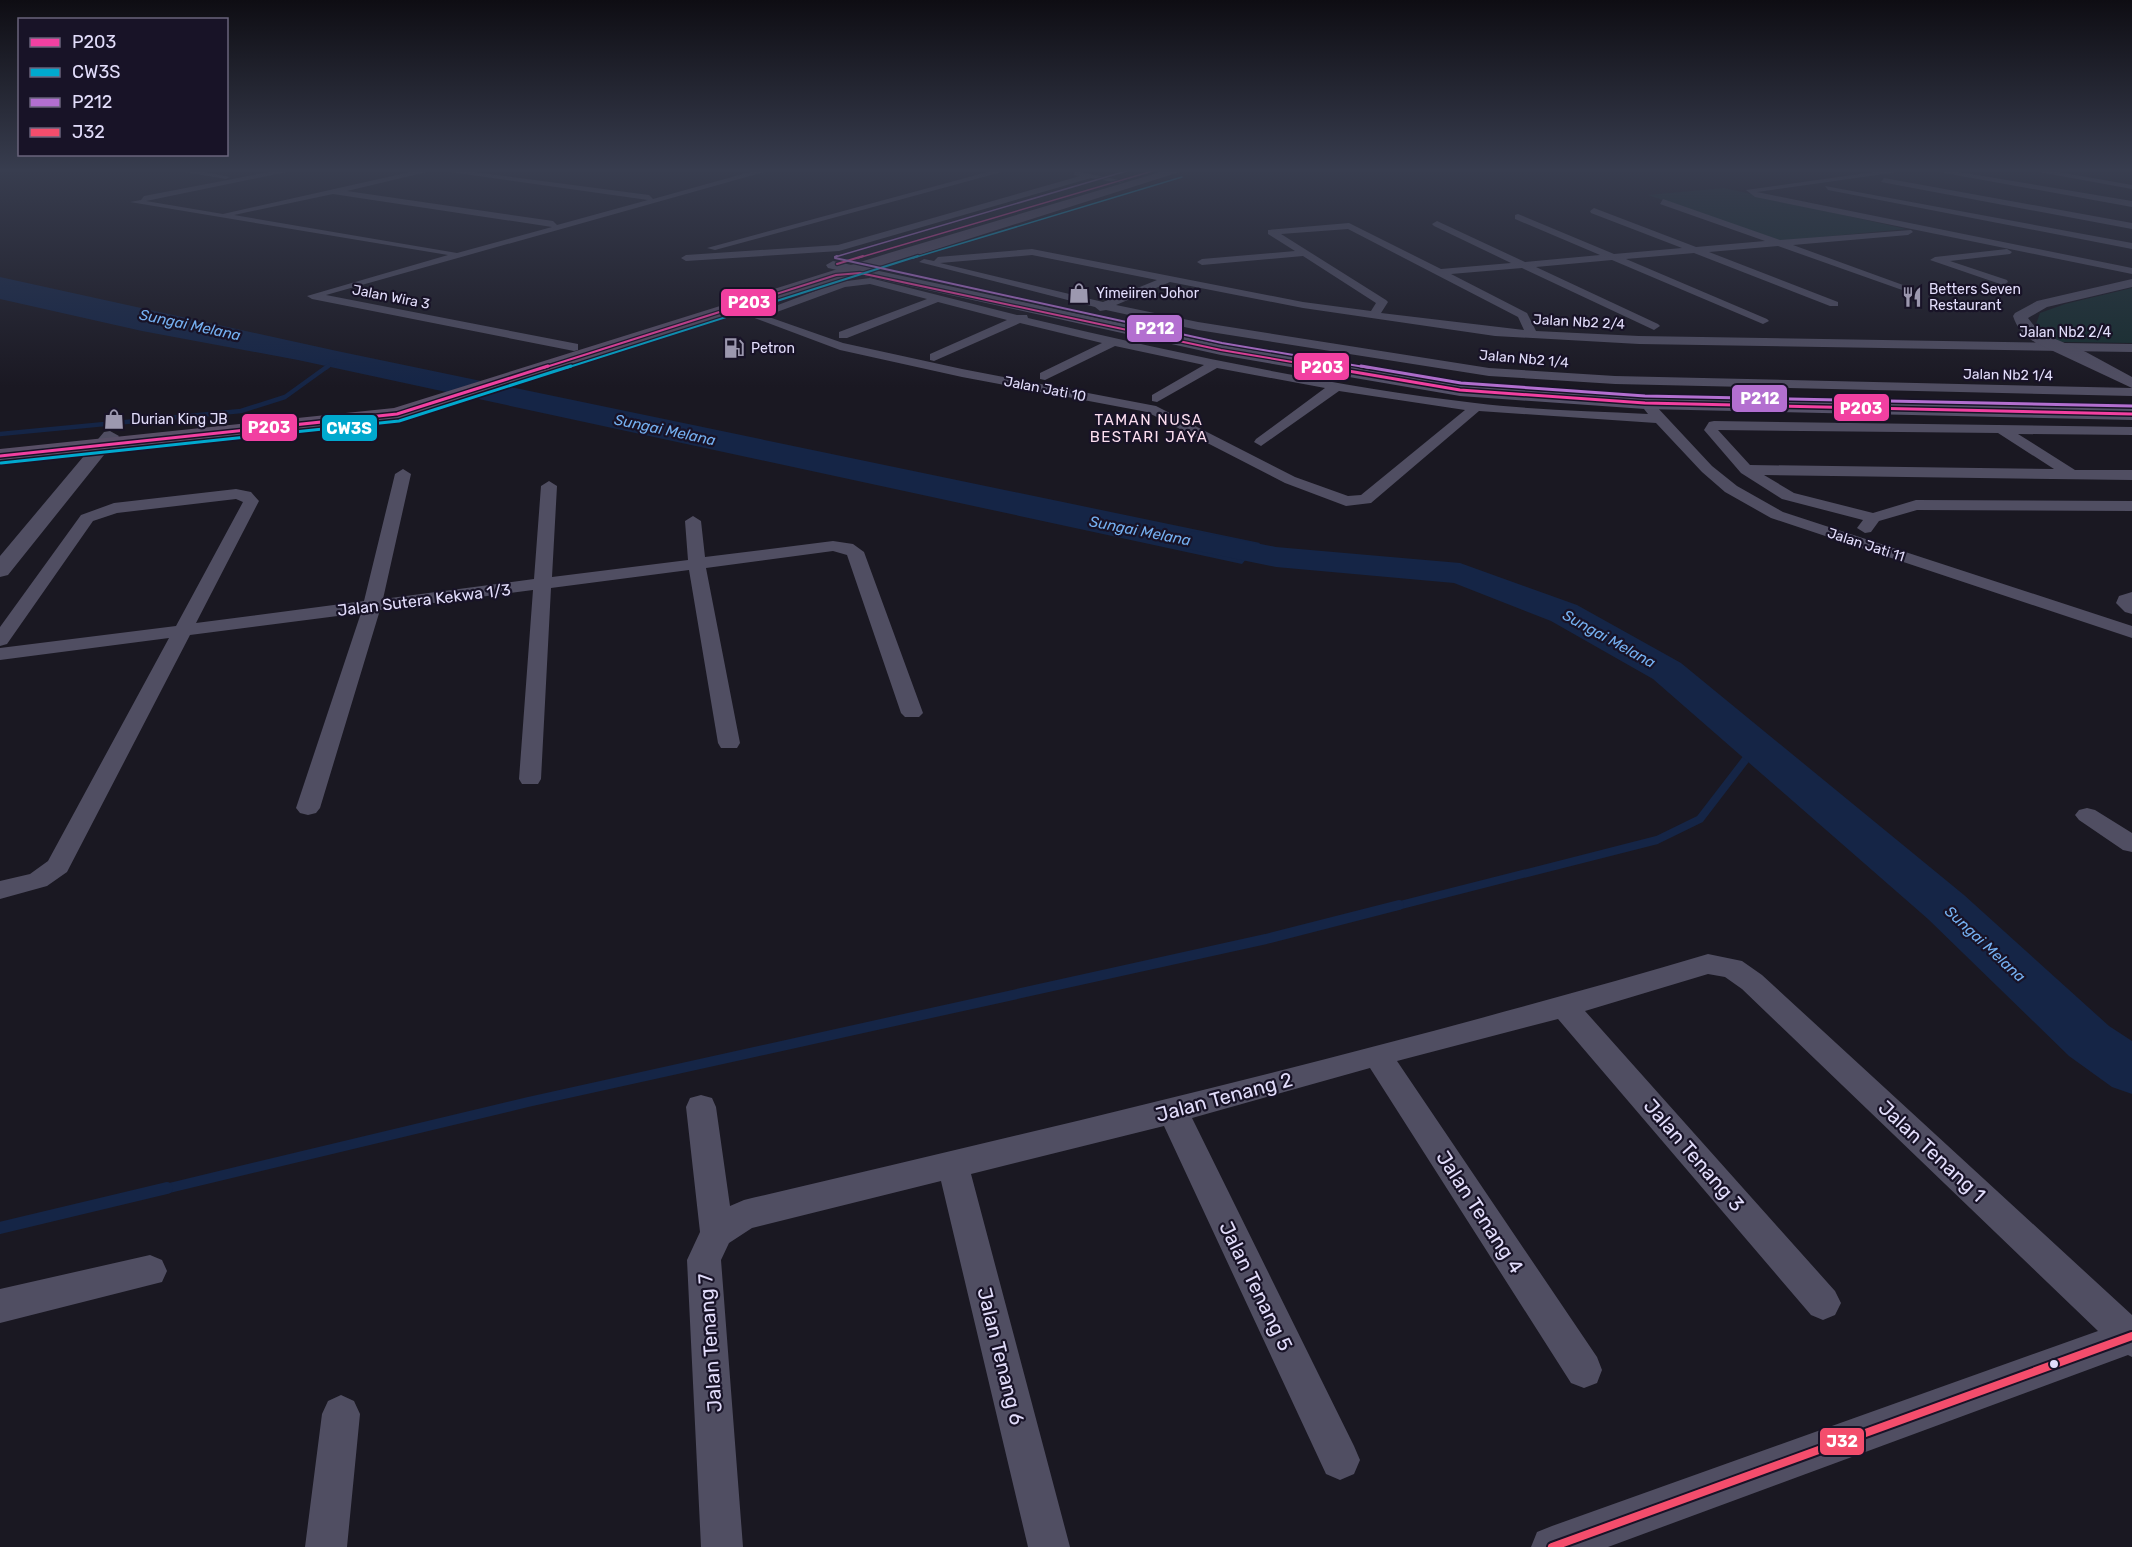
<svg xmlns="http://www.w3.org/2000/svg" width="2132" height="1547" font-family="Rubik,sans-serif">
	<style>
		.green { fill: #172d2f }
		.water { fill: #152546 }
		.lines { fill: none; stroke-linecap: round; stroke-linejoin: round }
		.stream-far4 { stroke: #152546; stroke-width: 4 }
		.stream-far3 { stroke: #152546; stroke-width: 4.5 }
		.stream-far2 { stroke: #152546; stroke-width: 8 }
		.stream-far1 { stroke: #152546; stroke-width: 10 }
		.stream { stroke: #152546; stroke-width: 12 }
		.river { fill: #152546; fill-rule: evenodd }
		.minor { fill: #504e62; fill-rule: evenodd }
		.tertiary { fill: #504e62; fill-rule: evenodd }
		.secondary { fill: #545168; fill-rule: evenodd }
		.primary { fill: #584f66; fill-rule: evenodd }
		.bus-1-far2-casing { stroke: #181327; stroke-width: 3 }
		.bus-1-far1-casing { stroke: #181327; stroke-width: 4.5 }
		.bus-1-casing { stroke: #181327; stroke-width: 6 }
		.bus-2-far2-casing { stroke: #181327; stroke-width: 3 }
		.bus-2-far1-casing { stroke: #181327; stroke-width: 4.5 }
		.bus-2-casing { stroke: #181327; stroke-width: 6 }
		.bus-3-far2-casing { stroke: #181327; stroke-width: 3 }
		.bus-3-far1-casing { stroke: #181327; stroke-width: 4.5 }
		.bus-3-casing { stroke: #181327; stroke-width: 6 }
		.bus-4-casing { stroke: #181327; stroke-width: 12 }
		.bus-1-far2 { stroke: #f240a1; stroke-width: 1.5 }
		.bus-1-far1 { stroke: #f240a1; stroke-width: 2 }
		.bus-1 { stroke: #f240a1; stroke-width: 3 }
		.bus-2-far2 { stroke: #00a9ce; stroke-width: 1.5 }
		.bus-2-far1 { stroke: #00a9ce; stroke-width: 2 }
		.bus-2 { stroke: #00a9ce; stroke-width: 3 }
		.bus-3-far2 { stroke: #b36fd0; stroke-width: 1.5 }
		.bus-3-far1 { stroke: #b36fd0; stroke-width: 2 }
		.bus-3 { stroke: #b36fd0; stroke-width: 3 }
		.bus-4 { stroke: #f44d6c; stroke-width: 8 }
		.bus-dot { fill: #e2ddfb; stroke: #181327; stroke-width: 2 }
		.labels { text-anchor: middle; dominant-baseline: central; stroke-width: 4.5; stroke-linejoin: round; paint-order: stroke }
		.far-poi-label { font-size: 14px; fill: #e2ddfb; stroke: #181327; text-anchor: start }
		.far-street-label { font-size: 14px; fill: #e2ddfb; stroke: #181327 }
		.far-water-label { font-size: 15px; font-style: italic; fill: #75b0f1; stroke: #181327 }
		.far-neighbourhood-label { font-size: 15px; letter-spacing: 1.5px; fill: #fcdeef; stroke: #181327 }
		.street-label { font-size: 16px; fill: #e2ddfb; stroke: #181327 }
		.near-street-label { font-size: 20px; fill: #e2ddfb; stroke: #181327 }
		.line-badge { stroke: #181327; stroke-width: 2 }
		.badge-label { font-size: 16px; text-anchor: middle; font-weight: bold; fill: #fff }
	</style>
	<rect width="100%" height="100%" fill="#1a1822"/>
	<path class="green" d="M 1724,188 L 1906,229 L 1779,241 L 1648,195 Z
		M 2132,288 L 2132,343 L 2060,342 L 2036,324 L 2040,313 L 2065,304 Z"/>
	<path class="water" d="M 0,277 L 337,351 L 1260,543 L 1242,564 L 298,360 L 142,331 L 0,299 Z"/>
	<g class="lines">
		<path class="stream-far4" d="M 326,368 L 335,361"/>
		<path class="stream-far3" d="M 0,434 L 241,411 L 285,397 L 328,366"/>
		<path class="stream-far2" d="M 1393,907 L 1657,840 L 1700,819 L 1756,746"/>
		<path class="stream-far1" d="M 161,1190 L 528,1102 L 1266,939 L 1399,905"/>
		<path class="stream" d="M 0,1228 L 167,1188"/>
		<path class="river" d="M 1195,531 L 1276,547 L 1460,563 L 1577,605 L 1681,663 L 1964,895 L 2109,1026 L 2132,1041 L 2132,1094 L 2112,1087 L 2069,1056 L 1928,919 L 1653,679 L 1551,621 L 1454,583 L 1276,567 L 1183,548 L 1179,541 L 1183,534 Z"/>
		<path class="minor" d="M 173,170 L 195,170 L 230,177 L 226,179 Z
			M 279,170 L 296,170 L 146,201 L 223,214 L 419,170 L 435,170 L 347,191 L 553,221 L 557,225 L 648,200 L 436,170 L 459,170 L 649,195 L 653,199 L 757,170 L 771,170 L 326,295 L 578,344 L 578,350 L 574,351 L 312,299 L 307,296 L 448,255 L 130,202 L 141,200 L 144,196 ZM 333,194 L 552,227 L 457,253 L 234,215 Z
			M 995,170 L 1009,170 L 715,250 L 707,248 Z
			M 1503,170 L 1535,170 L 1531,172 Z
			M 1888,170 L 1912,170 L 1757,192 L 2132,268 L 2132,274 L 1755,197 L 1746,190 Z
			M 1928,170 L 1947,170 L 2132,201 L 2132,207 Z
			M 2028,170 L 2047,170 L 2132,185 L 2132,189 Z
			M 1076,171 L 1124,181 L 1120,183 L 1091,178 L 839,251 L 686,261 L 681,258 L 686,255 L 838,245 L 1080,176 L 1073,175 Z
			M 1884,178 L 2132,223 L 2132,229 L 1881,182 Z
			M 1825,186 L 2132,243 L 2132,249 L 1828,190 Z
			M 1663,199 L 1780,240 L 1911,230 L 1913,232 L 1908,235 L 1793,245 L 1914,289 L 1905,291 L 1778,246 L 1709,252 L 1838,302 L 1838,306 L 1830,306 L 1694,253 L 1626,259 L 1767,319 L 1769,321 L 1763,324 L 1612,260 L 1536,267 L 1658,324 L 1660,326 L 1654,330 L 1522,268 L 1451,274 L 1527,313 L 1536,331 L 1639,336 L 2132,344 L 2132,352 L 1639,344 L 1495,336 L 1303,308 L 1170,282 L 1116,305 L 1198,322 L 1489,368 L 1615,376 L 2132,388 L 2132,396 L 1615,384 L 1489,376 L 1198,330 L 1106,310 L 1100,311 L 1095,307 L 919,262 L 924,259 L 934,261 L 938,257 L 1032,249 L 1303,302 L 1371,311 L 1376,303 L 1303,256 L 1202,265 L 1197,262 L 1202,259 L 1295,251 L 1268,234 L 1268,230 L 1349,223 L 1441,269 L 1511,263 L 1434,226 L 1432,224 L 1437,221 L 1525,262 L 1600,255 L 1515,219 L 1515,215 L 1518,214 L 1614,254 L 1682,248 L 1591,213 L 1590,211 L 1594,208 L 1696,247 L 1765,241 L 1660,204 ZM 1348,229 L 1518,317 L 1524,330 L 1381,313 L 1388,302 L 1386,300 L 1281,234 ZM 1032,255 L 1157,280 L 1103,302 L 940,263 Z
			M 2007,249 L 2012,252 L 2010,254 L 1950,261 L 2007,280 L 2008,282 L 2003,285 L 1930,260 L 1935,257 Z
			M 870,278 L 1017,315 L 1027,315 L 1028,318 C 1176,353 1324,385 1475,403 C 1532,410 1591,411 1648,414 L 1644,409 L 1646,406 L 1656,406 L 1712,466 L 1737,486 L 1783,512 L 2132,626 L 2132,638 L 1771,518 L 1725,492 L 1702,472 L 1656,423 L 1479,411 L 1371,503 L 1346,506 L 1285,483 L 1147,412 L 962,377 L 840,350 L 749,316 L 839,282 ZM 870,284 L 927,299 L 839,332 L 839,338 L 847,338 L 938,302 L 1007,320 L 930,354 L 930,360 L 934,361 L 1020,323 L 1102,343 L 1040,373 L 1040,379 L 1045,380 L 1115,346 L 1204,365 L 1152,395 L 1152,401 L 1157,402 L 1217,368 L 1325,388 L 1256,439 L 1254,442 L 1261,446 L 1339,391 L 1465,410 L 1361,495 L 1348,496 L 1295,477 L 1156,406 L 962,369 L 843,343 L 766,316 L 845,287 Z
			M 1714,421 L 2132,427 L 2132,435 L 2018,434 L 2075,470 L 2132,470 L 2132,480 L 1764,475 L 1794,493 L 1873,513 L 1916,500 L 2132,501 L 2132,511 L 1917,510 L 1879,521 L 1871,532 L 1865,533 L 1857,528 L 1863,520 L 1782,499 L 1741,473 L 1704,430 L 1709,422 ZM 1718,430 L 1998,433 L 2054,469 L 1750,465 Z
			M 403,469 L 411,474 L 383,599 L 534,579 L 541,486 L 549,481 L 557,486 L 552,577 L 688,560 L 685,521 L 693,516 L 701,521 L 705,557 L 833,541 L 853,544 L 864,552 L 923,713 L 919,717 L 905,717 L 901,713 L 847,555 L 833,551 L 706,568 L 740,743 L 737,748 L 721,748 L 718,743 L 689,570 L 551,588 L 541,779 L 538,784 L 522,784 L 519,779 L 533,590 L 380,610 L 320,808 L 316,813 L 308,815 L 300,813 L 296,808 L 361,613 L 190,635 L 67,872 L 47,886 L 0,899 L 0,881 L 30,874 L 48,861 L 169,638 L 0,660 L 0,648 L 176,626 L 243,502 L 236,499 L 117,513 L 93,521 L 7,644 L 0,646 L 0,627 L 81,515 L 114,503 L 236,489 L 251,492 L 259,501 L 196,623 L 364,601 L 395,474 Z
			M 2132,592 L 2132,614 L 2125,612 L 2116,603 L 2119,596 Z
			M 2087,808 L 2095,810 L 2132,833 L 2132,852 L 2123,850 L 2079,820 L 2075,815 L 2079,810 Z
			M 1708,954 L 1742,961 L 1762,975 L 2132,1315 L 2132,1357 L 2128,1355 L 1608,1547 L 1531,1547 L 1537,1532 L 1552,1526 L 2098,1331 L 1742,989 L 1725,977 L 1708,974 L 1585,1011 L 1835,1291 L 1841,1303 L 1835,1315 L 1823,1320 L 1811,1315 L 1558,1019 L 1397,1061 L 1597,1357 L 1602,1370 L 1597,1383 L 1584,1388 L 1571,1383 L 1370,1068 L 1192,1118 L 1354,1446 L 1360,1460 L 1354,1474 L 1340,1480 L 1326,1474 L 1164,1126 L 971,1174 L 1070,1547 L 1028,1547 L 941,1181 L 752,1228 L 729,1243 L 721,1260 L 743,1547 L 701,1547 L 687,1260 L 700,1232 L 686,1107 L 690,1098 L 701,1095 L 712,1098 L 716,1107 L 730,1206 L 744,1200 C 1067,1124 1390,1048 1708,954 Z
			M 150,1255 L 162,1260 L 167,1271 L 162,1282 L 0,1323 L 0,1289 Z
			M 341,1395 L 354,1401 L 360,1414 L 347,1547 L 305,1547 L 322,1414 L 328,1401 Z"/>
		<path class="tertiary" d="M 2132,279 L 2132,287 L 2047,307 L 2028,318 L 2039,332 L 2086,352 L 2132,377 L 2132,388 L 2036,343 C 2025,336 2017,329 2013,316 L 2015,313 L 2037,301 Z
			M 110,431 L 119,436 L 116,440 L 8,575 L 0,577 L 0,556 L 104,432 Z"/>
		<path class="secondary" d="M 833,261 L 1221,345 L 1460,384 L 1645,397 L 2132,408 L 2132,420 L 1645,409 L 1460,396 L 1221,355 L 828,268 L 826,265 Z"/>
		<path class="primary" d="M 1167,170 L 1186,170 L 404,418 L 341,428 L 0,463 L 0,449 L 394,408 L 889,253 Z"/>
		<g class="bus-1-far2-casing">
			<path id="bus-1-far2" d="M 858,258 L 1156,170"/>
		</g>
		<g class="bus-1-far1-casing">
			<path id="bus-1-far1" d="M 837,264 L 863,256
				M 543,368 L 836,275 L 860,273 L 1221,350 L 1328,368"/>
		</g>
		<g class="bus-1-casing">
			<path id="bus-1" d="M 1319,366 L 1460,390 L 1645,403 L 2132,414
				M 0,456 L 397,414 L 548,366"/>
		</g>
		<g class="bus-2-far2-casing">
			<path id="bus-2-far2" d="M 913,258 L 1182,177"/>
		</g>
		<g class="bus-2-far1-casing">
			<path id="bus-2-far1" d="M 566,368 L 918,256"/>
		</g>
		<g class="bus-2-casing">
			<path id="bus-2" d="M 1,463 L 399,421 L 571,366"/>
		</g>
		<g class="bus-3-far2-casing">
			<path id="bus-3-far2" d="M 835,257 L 1130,170"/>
		</g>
		<g class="bus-3-far1-casing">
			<path id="bus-3-far1" d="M 835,257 L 837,256
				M 835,258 L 1222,343 L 1370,368"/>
		</g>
		<g class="bus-3-casing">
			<path id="bus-3" d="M 1361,366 L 1461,383 L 1645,396 L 2132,406"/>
		</g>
		<g class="bus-4-casing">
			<path id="bus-4" d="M 1552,1547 L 2132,1336"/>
		</g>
		<use href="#bus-1-far2" class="bus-1-far2"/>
		<use href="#bus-1-far1" class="bus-1-far1"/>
		<use href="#bus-1" class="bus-1"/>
		<use href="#bus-2-far2" class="bus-2-far2"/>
		<use href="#bus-2-far1" class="bus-2-far1"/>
		<use href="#bus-2" class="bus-2"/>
		<use href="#bus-3-far2" class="bus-3-far2"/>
		<use href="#bus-3-far1" class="bus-3-far1"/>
		<use href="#bus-3" class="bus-3"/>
		<use href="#bus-4" class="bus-4"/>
	</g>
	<linearGradient id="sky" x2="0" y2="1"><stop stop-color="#0e0d13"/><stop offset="0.44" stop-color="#383d4f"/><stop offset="1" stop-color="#383d4f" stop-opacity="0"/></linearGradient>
	<rect width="2132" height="387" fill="url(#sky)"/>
	<defs>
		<g id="shop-bare" transform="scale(1.62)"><path d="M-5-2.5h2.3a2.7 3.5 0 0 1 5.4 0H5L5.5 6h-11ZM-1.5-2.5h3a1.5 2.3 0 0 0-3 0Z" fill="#9c98af" stroke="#181327" stroke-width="2.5" paint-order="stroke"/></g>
		<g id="restaurant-bare" transform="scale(1.62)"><path d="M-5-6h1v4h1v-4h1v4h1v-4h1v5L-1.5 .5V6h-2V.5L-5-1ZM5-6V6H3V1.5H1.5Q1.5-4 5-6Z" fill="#9c98af" stroke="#181327" stroke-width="2.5" paint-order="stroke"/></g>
		<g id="fuel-bare" transform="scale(1.62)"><path d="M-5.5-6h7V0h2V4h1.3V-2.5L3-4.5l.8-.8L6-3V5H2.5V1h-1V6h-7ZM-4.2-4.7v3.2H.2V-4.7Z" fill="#9c98af" stroke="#181327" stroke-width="2.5" paint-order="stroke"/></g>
	</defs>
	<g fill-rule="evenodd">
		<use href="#shop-bare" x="1079" y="293"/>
		<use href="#restaurant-bare" x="1912" y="297"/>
		<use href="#fuel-bare" x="734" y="348"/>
		<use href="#shop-bare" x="114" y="419"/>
	</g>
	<circle class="bus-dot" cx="2054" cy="1364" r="5"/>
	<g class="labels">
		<g class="far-poi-label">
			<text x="1929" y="289">Betters Seven<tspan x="1929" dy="16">Restaurant</tspan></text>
			<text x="1096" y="293">Yimeiiren Johor</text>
			<text x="751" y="348">Petron</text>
			<text x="131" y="419">Durian King JB</text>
		</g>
		<g class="far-street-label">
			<text transform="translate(391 297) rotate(11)">Jalan Wira 3</text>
			<text transform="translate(1579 322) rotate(3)">Jalan Nb2 2/4</text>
			<text x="2065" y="332">Jalan Nb2 2/4</text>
			<text transform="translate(1524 359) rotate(5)">Jalan Nb2 1/4</text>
			<text transform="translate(2008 375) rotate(1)">Jalan Nb2 1/4</text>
			<text transform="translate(1045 389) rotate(11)">Jalan Jati 10</text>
			<text transform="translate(1866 545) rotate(18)">Jalan Jati 11</text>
		</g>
		<g class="far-water-label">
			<text transform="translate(190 325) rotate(12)">Sungai Melana</text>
			<text transform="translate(665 430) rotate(12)">Sungai Melana</text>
			<text transform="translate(1140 531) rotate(11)">Sungai Melana</text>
			<text transform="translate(1609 639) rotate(29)">Sungai Melana</text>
			<text transform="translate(1985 944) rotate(43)">Sungai Melana</text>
		</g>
		<g class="far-neighbourhood-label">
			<text x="1149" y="420">TAMAN NUSA<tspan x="1149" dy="17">BESTARI JAYA</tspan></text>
		</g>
		<g class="street-label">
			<text transform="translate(424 600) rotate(-7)">Jalan Sutera Kekwa 1/3</text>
		</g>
		<g class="near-street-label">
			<text transform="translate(1224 1097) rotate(-15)">Jalan Tenang 2</text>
			<text transform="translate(1932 1151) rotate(43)">Jalan Tenang 1</text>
			<text transform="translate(1694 1155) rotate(49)">Jalan Tenang 3</text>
			<text transform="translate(1480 1212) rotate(57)">Jalan Tenang 4</text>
			<text transform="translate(1256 1286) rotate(64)">Jalan Tenang 5</text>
			<text transform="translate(710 1343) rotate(-94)">Jalan Tenang 7</text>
			<text transform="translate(1001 1356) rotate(76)">Jalan Tenang 6</text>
		</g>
	</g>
	<g class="line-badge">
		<rect x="720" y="288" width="57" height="29" rx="6" fill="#f240a1"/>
		<rect x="1126" y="314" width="57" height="29" rx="6" fill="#b36fd0"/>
		<rect x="1293" y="352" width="57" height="29" rx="6" fill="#f240a1"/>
		<rect x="1731" y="384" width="57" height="29" rx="6" fill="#b36fd0"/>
		<rect x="1833" y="393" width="57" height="29" rx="6" fill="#f240a1"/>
		<rect x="241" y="413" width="57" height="29" rx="6" fill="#f240a1"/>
		<rect x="321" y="414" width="57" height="28" rx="6" fill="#00a9ce"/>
		<rect x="1819" y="1427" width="46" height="29" rx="6" fill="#f44d6c"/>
	</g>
	<g class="badge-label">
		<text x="749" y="308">P203</text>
		<text x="1155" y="334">P212</text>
		<text x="1322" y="373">P203</text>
		<text x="1760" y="404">P212</text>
		<text x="1861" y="414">P203</text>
		<text x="269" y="433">P203</text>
		<text x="349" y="434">CW3S</text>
		<text x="1842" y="1447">J32</text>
	</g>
	<rect x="18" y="18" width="210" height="138" fill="#181327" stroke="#69647c" stroke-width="1.5"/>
	<rect x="30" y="38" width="30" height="9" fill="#f240a1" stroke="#69647c" stroke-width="1.5"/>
	<text x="72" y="48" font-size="18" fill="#e2ddfb">P203</text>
	<rect x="30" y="68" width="30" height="9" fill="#00a9ce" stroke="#69647c" stroke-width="1.5"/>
	<text x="72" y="78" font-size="18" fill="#e2ddfb">CW3S</text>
	<rect x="30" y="98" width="30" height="9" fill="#b36fd0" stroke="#69647c" stroke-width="1.5"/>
	<text x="72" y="108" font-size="18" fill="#e2ddfb">P212</text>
	<rect x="30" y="128" width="30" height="9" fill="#f44d6c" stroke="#69647c" stroke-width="1.5"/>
	<text x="72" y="138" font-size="18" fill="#e2ddfb">J32</text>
</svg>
